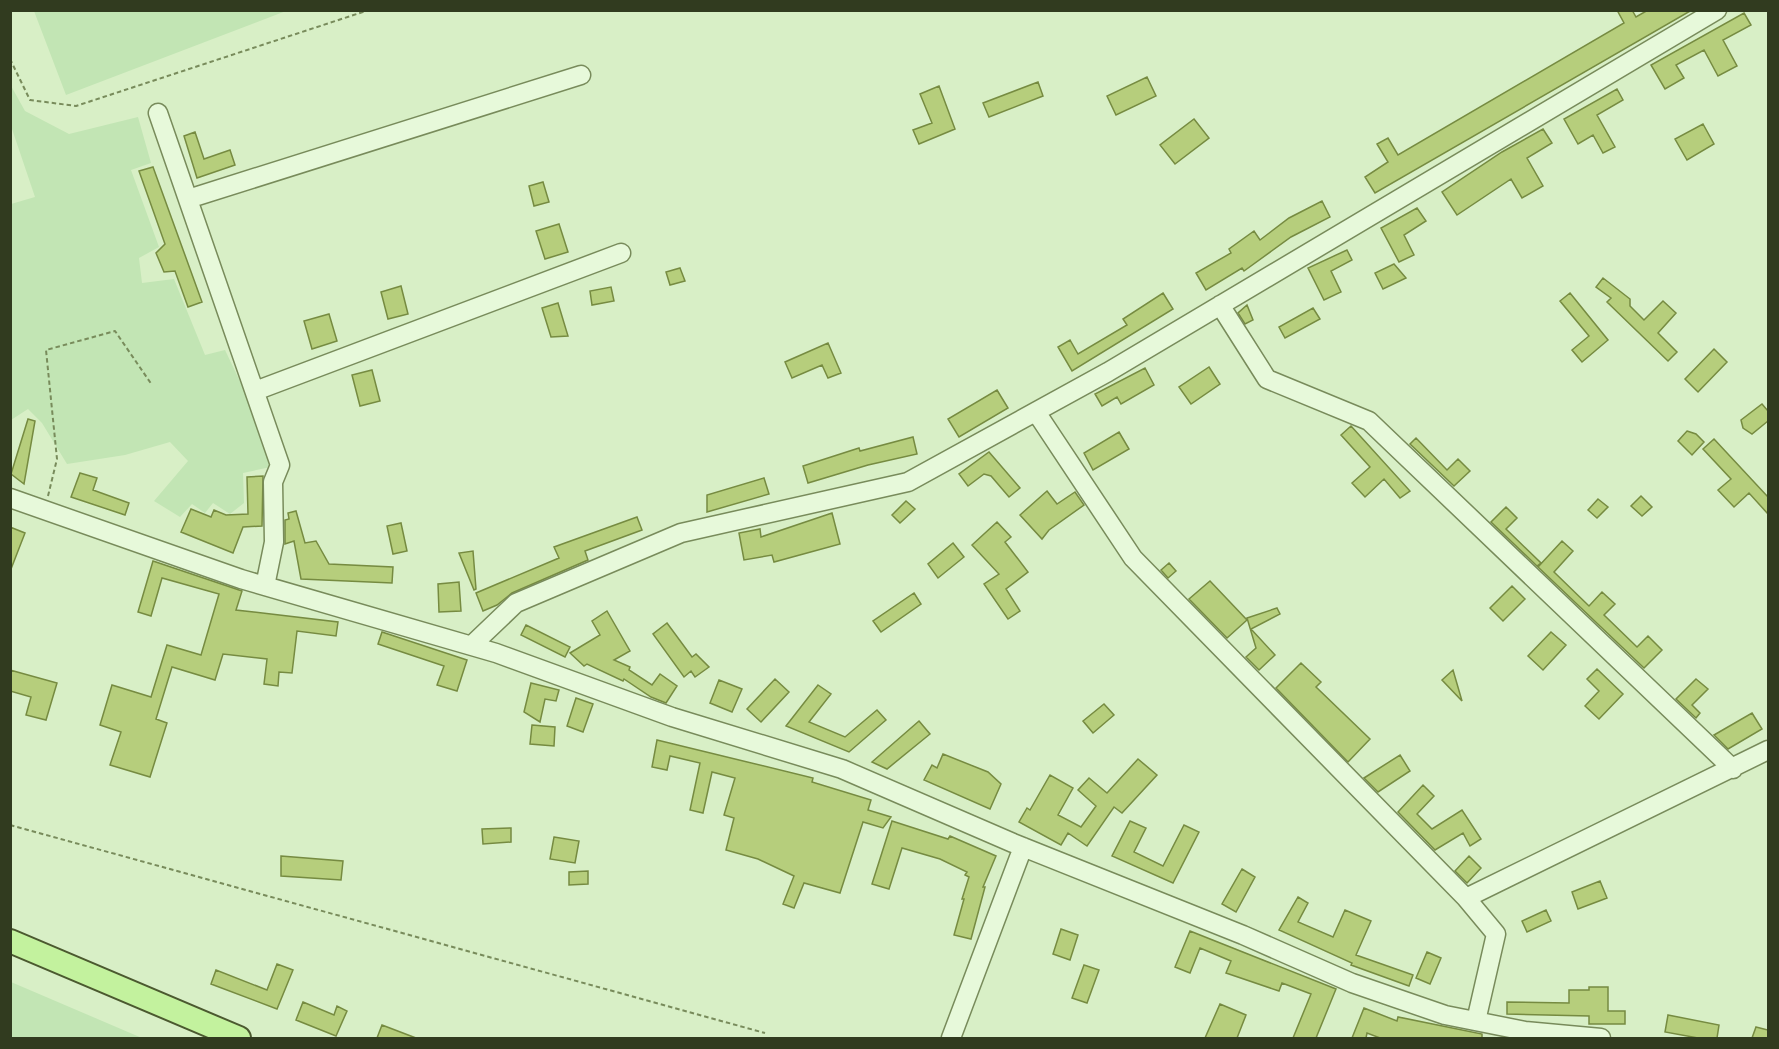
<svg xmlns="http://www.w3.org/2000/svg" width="1779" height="1049" font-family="Georgia,serif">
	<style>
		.farmland { fill: #c2e5b4 }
		.building { fill: #b6ce7c; stroke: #768b41; stroke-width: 1.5 }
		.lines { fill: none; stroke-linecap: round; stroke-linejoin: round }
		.minor-casing { stroke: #788b5b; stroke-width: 21 }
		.major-casing { stroke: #4b592f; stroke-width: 26 }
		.path { stroke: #788b5b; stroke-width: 2; stroke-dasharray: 4.5 3; stroke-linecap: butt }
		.minor { stroke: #e7f9da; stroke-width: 18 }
		.major { stroke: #c3f29e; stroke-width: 22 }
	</style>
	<rect width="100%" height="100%" fill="#d8efc6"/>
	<path class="farmland" d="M 34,11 L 286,11 L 66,95 Z
		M 10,84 L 25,111 L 69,134 L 138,117 L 151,163 L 131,170 L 159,247 L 139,258 L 142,283 L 174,279 L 205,355 L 225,350 L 280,465 L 243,473 L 244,503 L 230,514 L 213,503 L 205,513 L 192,504 L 180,517 L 154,501 L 188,461 L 170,442 L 125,455 L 67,464 L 42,423 L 28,409 L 11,420 L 11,204 L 35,197 L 11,126 Z
		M 10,982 L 11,982 L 142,1038 L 11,1038 Z"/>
	<path class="building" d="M 1617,10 L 1632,10 L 1636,17 L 1648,10 L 1692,10 L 1375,193 L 1365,177 L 1388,162 L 1377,144 L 1388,138 L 1398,155 L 1624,23 Z
		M 1744,13 L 1751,25 L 1723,40 L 1737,66 L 1718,76 L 1704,50 L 1676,65 L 1684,78 L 1665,89 L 1651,65 Z
		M 1147,77 L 1156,96 L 1116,115 L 1107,96 Z
		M 1038,82 L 1043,96 L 989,117 L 983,103 Z
		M 939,86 L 955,129 L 919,144 L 913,130 L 932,123 L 920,94 Z
		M 1617,89 L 1623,100 L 1597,115 L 1615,147 L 1603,153 L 1593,135 L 1578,144 L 1564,119 Z
		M 1194,119 L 1209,138 L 1175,164 L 1160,145 Z
		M 1703,124 L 1714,144 L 1687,160 L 1675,139 Z
		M 1543,129 L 1552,143 L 1527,158 L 1543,186 L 1522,198 L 1511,179 L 1457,215 L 1442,192 L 1502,152 Z
		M 195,132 L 204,159 L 230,150 L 235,165 L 197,178 L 184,136 Z
		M 153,167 L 202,302 L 188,307 L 175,271 L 164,272 L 156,253 L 165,244 L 139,171 Z
		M 543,182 L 549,202 L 534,206 L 529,186 Z
		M 1322,201 L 1330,217 L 1291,237 L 1244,271 L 1242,268 L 1206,290 L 1196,273 L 1231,253 L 1229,249 L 1254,231 L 1260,240 L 1289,218 Z
		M 1417,208 L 1426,221 L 1404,235 L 1414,255 L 1399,262 L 1381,228 Z
		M 559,224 L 568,252 L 545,259 L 536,231 Z
		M 1347,250 L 1352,260 L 1331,271 L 1341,292 L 1324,300 L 1308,268 Z
		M 1394,264 L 1406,278 L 1383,289 L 1375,273 Z
		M 680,268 L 685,281 L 670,285 L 666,272 Z
		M 1603,278 L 1630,299 L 1630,306 L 1644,320 L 1663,301 L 1676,313 L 1658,333 L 1677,352 L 1668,361 L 1607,302 L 1611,298 L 1596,287 Z
		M 401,286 L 408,314 L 388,319 L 381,292 Z
		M 611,287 L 614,301 L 592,305 L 590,291 Z
		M 1163,293 L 1173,309 L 1072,371 L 1058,347 L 1070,340 L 1078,354 L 1127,325 L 1123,319 Z
		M 1570,293 L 1608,340 L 1582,362 L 1572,350 L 1589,336 L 1560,301 Z
		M 558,303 L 568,336 L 551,337 L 542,308 Z
		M 1247,305 L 1253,320 L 1245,324 L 1238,313 Z
		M 1313,308 L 1320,319 L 1285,338 L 1279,327 Z
		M 329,314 L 337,341 L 312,349 L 304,321 Z
		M 828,343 L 841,373 L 828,378 L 822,365 L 792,378 L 785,362 Z
		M 1714,349 L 1727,362 L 1698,392 L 1685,379 Z
		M 1209,367 L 1220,384 L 1191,404 L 1179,387 Z
		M 1145,368 L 1154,385 L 1121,404 L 1117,397 L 1102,406 L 1095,394 Z
		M 372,370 L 380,401 L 360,406 L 352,375 Z
		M 997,390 L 1008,408 L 959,437 L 948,419 Z
		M 1762,404 L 1768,411 L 1768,421 L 1752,434 L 1743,428 L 1741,420 Z
		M 28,419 L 35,421 L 24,484 L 11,474 Z
		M 1351,426 L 1410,491 L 1400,498 L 1384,479 L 1365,497 L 1352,483 L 1370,467 L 1341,435 Z
		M 1687,431 L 1696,434 L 1704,442 L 1692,455 L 1678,441 Z
		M 1119,432 L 1129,449 L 1093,470 L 1084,453 Z
		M 913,437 L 917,454 L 868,465 L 808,483 L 803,466 L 859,448 L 860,451 Z
		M 1416,438 L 1447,470 L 1458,459 L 1470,471 L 1454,486 L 1410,444 Z
		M 1714,439 L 1768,497 L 1768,514 L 1749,493 L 1734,507 L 1718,490 L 1731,479 L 1703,449 Z
		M 989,452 L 1020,488 L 1009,497 L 991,476 L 984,474 L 968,486 L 959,474 Z
		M 80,473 L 97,478 L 93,490 L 129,503 L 125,515 L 71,497 Z
		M 263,476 L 262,526 L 243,527 L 233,553 L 181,532 L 191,509 L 211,517 L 214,510 L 226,515 L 248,514 L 247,477 Z
		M 764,478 L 769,494 L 707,512 L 707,495 Z
		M 1047,491 L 1057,504 L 1075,492 L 1084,505 L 1049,530 L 1042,539 L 1020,515 Z
		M 1641,496 L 1652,507 L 1642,516 L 1631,506 Z
		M 1598,499 L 1608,507 L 1597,518 L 1588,510 Z
		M 906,501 L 915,509 L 900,523 L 892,515 Z
		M 1506,507 L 1517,518 L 1506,529 L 1541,563 L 1537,566 L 1491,522 Z
		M 296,511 L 305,543 L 316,541 L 329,564 L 393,567 L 392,583 L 301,579 L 294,541 L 285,544 L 285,520 L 289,519 L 288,513 Z
		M 832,513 L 840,544 L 774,562 L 772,555 L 744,560 L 739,533 L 760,529 L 761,537 Z
		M 637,517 L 642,530 L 585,551 L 588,560 L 512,593 L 497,605 L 483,611 L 476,593 L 559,558 L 554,547 Z
		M 997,522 L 1011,537 L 1005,542 L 1028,572 L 1006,589 L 1020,611 L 1008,619 L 984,584 L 999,574 L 972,545 Z
		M 401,523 L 407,551 L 393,554 L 387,526 Z
		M 10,527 L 25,533 L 11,569 L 10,569 Z
		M 1562,541 L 1573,551 L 1554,572 L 1589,606 L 1602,592 L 1615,604 L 1604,615 L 1637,647 L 1648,636 L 1662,650 L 1644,668 L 1538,567 Z
		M 953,543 L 964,557 L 938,578 L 928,564 Z
		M 473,551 L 476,589 L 474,590 L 459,553 Z
		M 153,561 L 242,591 L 236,610 L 338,622 L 336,636 L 297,631 L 292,673 L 279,672 L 278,686 L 264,684 L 267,659 L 223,654 L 215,680 L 172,667 L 156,719 L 167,723 L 150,777 L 110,765 L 121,732 L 100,725 L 112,685 L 151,697 L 167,645 L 201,655 L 219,594 L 162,578 L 151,616 L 138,612 Z
		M 1169,563 L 1176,571 L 1168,578 L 1161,570 Z
		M 1210,581 L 1247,620 L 1227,638 L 1189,599 Z
		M 459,582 L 461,611 L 439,612 L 438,584 Z
		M 1512,586 L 1525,599 L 1503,621 L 1490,608 Z
		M 914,593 L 921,604 L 881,632 L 873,621 Z
		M 1277,608 L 1280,614 L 1251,629 L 1275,655 L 1259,670 L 1246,657 L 1256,648 L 1247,618 Z
		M 607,611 L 630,651 L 614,660 L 630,667 L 629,670 L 652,685 L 660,674 L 677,686 L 666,703 L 651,697 L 624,679 L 623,681 L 587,664 L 584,666 L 570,653 L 600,635 L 592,621 Z
		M 667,623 L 692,657 L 696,654 L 709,667 L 695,677 L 691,671 L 684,677 L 653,634 Z
		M 526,625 L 570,647 L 565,657 L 521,635 Z
		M 382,632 L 467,660 L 457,691 L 437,685 L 444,666 L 378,644 Z
		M 1551,632 L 1566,645 L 1543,670 L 1528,656 Z
		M 1301,663 L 1321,682 L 1316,687 L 1370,739 L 1348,762 L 1276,688 Z
		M 1597,669 L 1623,694 L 1599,719 L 1585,706 L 1599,691 L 1587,679 Z
		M 10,670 L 57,683 L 46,720 L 26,715 L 31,697 L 10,691 Z
		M 1453,670 L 1462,701 L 1442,680 Z
		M 775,679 L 789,692 L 761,722 L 747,709 Z
		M 1696,679 L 1708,689 L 1692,705 L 1700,713 L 1696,718 L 1676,699 Z
		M 719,680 L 742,689 L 732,712 L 710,703 Z
		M 531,683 L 559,690 L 556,701 L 545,699 L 540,722 L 524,712 Z
		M 818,685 L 831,694 L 809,722 L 845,737 L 877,710 L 886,720 L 849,752 L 786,726 Z
		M 576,698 L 593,704 L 583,732 L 567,726 Z
		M 1104,704 L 1114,715 L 1093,733 L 1083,721 Z
		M 1752,713 L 1762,729 L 1728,749 L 1714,735 Z
		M 919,721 L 930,734 L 887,769 L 872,762 Z
		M 532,725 L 555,727 L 554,746 L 530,744 Z
		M 657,740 L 813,778 L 812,782 L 871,800 L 868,810 L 891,817 L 883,828 L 863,822 L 840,893 L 804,883 L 794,908 L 783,904 L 794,876 L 758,859 L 726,850 L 734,818 L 724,815 L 735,778 L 712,772 L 703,813 L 690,810 L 700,763 L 670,756 L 667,770 L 652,767 Z
		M 943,754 L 988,772 L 1001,784 L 990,809 L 924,780 L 932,765 L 937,768 Z
		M 1400,755 L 1410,771 L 1378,792 L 1364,778 Z
		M 1138,759 L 1157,775 L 1122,813 L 1114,807 L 1087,846 L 1068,833 L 1061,845 L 1019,822 L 1027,808 L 1030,810 L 1050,775 L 1073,788 L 1058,815 L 1081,827 L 1096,806 L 1078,790 L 1089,778 L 1107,793 Z
		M 1423,785 L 1434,796 L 1417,814 L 1432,829 L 1462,810 L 1481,839 L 1470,846 L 1463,833 L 1435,850 L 1398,812 Z
		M 892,821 L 948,839 L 950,836 L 996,856 L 983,887 L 985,887 L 971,939 L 954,935 L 964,899 L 962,899 L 969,877 L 965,875 L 967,872 L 940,859 L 902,848 L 889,889 L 872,884 Z
		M 1130,821 L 1146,828 L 1134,852 L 1163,866 L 1184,825 L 1199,832 L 1173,883 L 1112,856 Z
		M 511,828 L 511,842 L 483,844 L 482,829 Z
		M 554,837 L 579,841 L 575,863 L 550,859 Z
		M 281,856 L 343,861 L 341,880 L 281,876 Z
		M 1469,856 L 1481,868 L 1467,883 L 1455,871 Z
		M 1242,869 L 1255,877 L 1236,912 L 1222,904 Z
		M 588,871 L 588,884 L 569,885 L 569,872 Z
		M 1600,881 L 1607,898 L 1578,909 L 1572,892 Z
		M 1298,897 L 1308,903 L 1298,922 L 1333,937 L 1345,910 L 1371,921 L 1356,955 L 1413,975 L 1409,986 L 1351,965 L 1352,963 L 1279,930 Z
		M 1546,910 L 1551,921 L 1527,932 L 1522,921 Z
		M 1061,929 L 1078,935 L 1070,960 L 1053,954 Z
		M 1190,931 L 1336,989 L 1316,1038 L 1293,1038 L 1311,994 L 1282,983 L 1279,991 L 1226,973 L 1231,961 L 1200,948 L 1190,973 L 1175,967 Z
		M 1427,952 L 1441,958 L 1430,984 L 1416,978 Z
		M 277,964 L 293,970 L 277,1009 L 211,984 L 216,970 L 267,990 Z
		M 1084,965 L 1099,970 L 1087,1003 L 1072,998 Z
		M 1589,987 L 1608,987 L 1608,1011 L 1625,1011 L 1625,1024 L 1589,1024 L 1589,1016 L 1507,1014 L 1507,1002 L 1569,1003 L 1569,990 L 1589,990 Z
		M 303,1002 L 334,1015 L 337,1006 L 347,1011 L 336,1036 L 296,1020 Z
		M 1220,1004 L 1246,1015 L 1237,1038 L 1205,1038 Z
		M 1364,1008 L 1397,1021 L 1398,1017 L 1482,1034 L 1482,1038 L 1380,1038 L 1367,1033 L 1366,1038 L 1352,1038 Z
		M 1668,1015 L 1719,1025 L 1717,1038 L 1698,1038 L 1665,1032 Z
		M 382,1025 L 416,1038 L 377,1038 Z
		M 1756,1027 L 1768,1030 L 1768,1038 L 1752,1038 Z"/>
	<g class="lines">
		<g class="minor-casing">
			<path id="minor" d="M 158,113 L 280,465 L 273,482 L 274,542 L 265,586
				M 188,199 L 581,75
				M 1220,305 L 1267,379 L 1369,421 L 1733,769
				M 255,391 L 621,253
				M 1036,412 L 1133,558 L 1466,898 L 1496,934 L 1476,1021
				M 10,498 L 241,579 L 496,653 L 672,717 L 842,769 L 1013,843 L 1243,935 L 1352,983 L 1445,1015 L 1525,1031 L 1601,1038
				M 472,645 L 516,603 L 681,533 L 908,482 L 1108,372 L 1717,10
				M 1466,898 L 1768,750
				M 951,1038 L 1023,847"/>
		</g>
		<g class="major-casing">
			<path id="major" d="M 10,941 L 239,1038"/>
		</g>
		<path class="path" d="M 10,59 L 30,100 L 76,106 L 369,10
			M 48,496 L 57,459 L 46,350 L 115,331 L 152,385
			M 10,825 L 765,1033"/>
		<use href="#minor" class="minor"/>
		<use href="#major" class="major"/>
	</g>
	<rect width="1779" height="1049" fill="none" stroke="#313b1f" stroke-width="24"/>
</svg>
